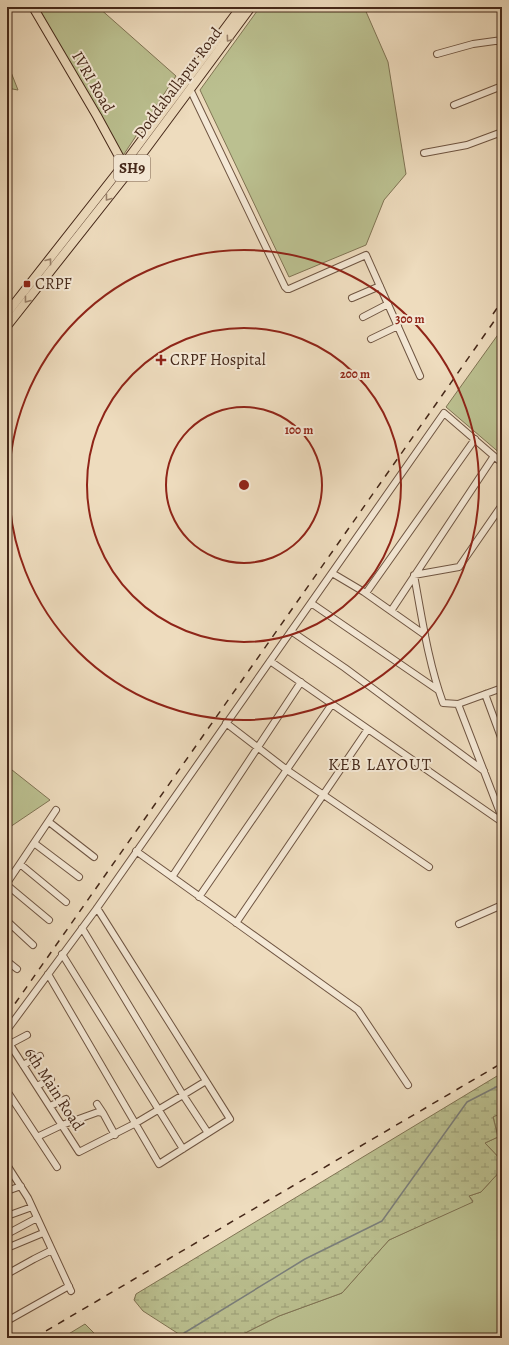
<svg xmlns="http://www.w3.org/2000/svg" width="509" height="1345" font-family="Alegreya,serif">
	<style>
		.green { fill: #bbc090; stroke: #807454 }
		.forest { fill: url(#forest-firs); stroke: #807454 }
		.wetland { fill: url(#wetland-marsh); stroke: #807454 }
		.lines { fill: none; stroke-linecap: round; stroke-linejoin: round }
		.stream { stroke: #7b7f7b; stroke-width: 1.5 }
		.minor-casing { stroke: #6f5542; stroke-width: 8 }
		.major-casing { stroke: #452819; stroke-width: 10 }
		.minor { stroke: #f4e8d5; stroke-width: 6 }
		.major { stroke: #eedcbe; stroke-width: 8 }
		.rail { stroke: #452819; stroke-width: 1.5; stroke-dasharray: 7 7; stroke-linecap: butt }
		.oneway { stroke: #9a826c }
		.ring { fill: none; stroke: #8f2418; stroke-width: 2 }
		.poi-dot { fill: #8f2418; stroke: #f4e8d5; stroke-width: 1.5 }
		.labels { text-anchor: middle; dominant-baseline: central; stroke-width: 4; stroke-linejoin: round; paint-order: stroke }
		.shield { fill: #f4e8d5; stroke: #7a6251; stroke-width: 1 }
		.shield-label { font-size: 15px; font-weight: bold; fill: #452819 }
		.street-label { font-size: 16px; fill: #452819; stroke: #f4e8d5 }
		.poi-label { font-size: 16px; fill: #452819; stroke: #f4e8d5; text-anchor: start }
		.neighbourhood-label { font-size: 17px; letter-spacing: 1px; fill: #452819; stroke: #f4e8d5 }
		.centre { fill: #8f2418; stroke: #f4e8d5; stroke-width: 2 }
		.ring-label { font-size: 12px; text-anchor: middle; font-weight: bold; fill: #8f2418; stroke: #f4e8d5; stroke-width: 4; stroke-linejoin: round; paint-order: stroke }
	</style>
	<defs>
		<pattern id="forest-firs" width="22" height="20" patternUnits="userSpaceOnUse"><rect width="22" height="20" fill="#bbc090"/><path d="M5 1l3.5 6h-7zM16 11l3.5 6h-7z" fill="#9a9c75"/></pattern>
		<pattern id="wetland-marsh" width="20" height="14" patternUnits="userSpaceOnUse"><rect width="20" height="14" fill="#bbc090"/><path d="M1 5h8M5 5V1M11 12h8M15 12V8" fill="none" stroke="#9a9c75"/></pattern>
	</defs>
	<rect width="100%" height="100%" fill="#eedcbe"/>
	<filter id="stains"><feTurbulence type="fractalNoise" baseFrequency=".005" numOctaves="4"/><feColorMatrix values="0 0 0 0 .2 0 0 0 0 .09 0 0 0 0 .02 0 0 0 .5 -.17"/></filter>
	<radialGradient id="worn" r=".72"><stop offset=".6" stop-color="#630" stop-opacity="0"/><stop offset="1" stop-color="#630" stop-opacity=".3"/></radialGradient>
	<path class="green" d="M 38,7 L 98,7 L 176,76 L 122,157 Z
		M 260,7 L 364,7 L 388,62 L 406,174 L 384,200 L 366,245 L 289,277 L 200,90 Z
		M 502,329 L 502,455 L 446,407 Z
		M 7,766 L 50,800 L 7,829 Z
		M 502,1113 L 502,1161 L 485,1143 L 498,1137 L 493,1116 Z
		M 502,1169 L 502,1338 L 235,1338 L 279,1316 L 342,1293 L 389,1240 L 473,1201 L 469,1196 L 481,1192 Z
		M 85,1324 L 99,1338 L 62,1338 Z"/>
	<path class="forest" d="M 7,62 L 18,90 L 7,88 Z"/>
	<path class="wetland" d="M 502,1073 L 502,1113 L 493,1117 L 498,1137 L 485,1143 L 502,1161 L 502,1169 L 481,1192 L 469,1196 L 473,1202 L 389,1240 L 342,1293 L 279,1316 L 235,1338 L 185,1338 L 143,1311 L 134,1300 L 136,1294 Z"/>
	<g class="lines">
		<path class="stream" d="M 176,1338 L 305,1259 L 382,1221 L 467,1102 L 502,1084"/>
		<g class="minor-casing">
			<path id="minor" d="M 500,40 L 502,51
				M 437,54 L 473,44 L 502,40
				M 190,89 L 285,287 L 287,289 L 289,289 L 366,255 L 420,376
				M 454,105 L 502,86
				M 424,153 L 467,145 L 502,132
				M 352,298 L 380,286
				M 363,317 L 388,304
				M 371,339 L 398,326
				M 502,505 L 459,567 L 414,575 C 422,618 428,662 443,703 L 458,704 L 502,688
				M 332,573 L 364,592 L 425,635
				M 366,593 L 475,439
				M 311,603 L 438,690
				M 391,611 L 494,456
				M 291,631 L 345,668 L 484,771
				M 270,661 L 502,822
				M 485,694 L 502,740
				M 458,704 L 502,818
				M 226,723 L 287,770 L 429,867
				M 49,822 L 94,857
				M 34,843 L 79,877
				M 136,851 L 358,1010 L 408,1085
				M 20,864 L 66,902
				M 172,877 L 301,682
				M 7,883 L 56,810
				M 7,885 L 49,920
				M 199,897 L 332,704
				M 7,921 L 33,945
				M 236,923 L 368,729
				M 459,924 L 502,905
				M 82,928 L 183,1095 L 206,1081
				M 62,954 L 183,1149
				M 7,961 L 17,969
				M 48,974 L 159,1164 L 230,1119 L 97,908
				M 7,1030 L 97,908 L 444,413 L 502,463
				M 7,1040 L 79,1152 L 136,1123 L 183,1095 L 208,1133
				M 10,1044 L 27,1035
				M 23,1065 L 40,1056
				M 37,1086 L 51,1079
				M 7,1091 L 57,1167
				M 97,1104 L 103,1113
				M 50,1106 L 66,1099
				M 37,1137 L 62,1125 L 98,1112 L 103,1113 L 115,1135
				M 7,1165 L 28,1198 L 71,1291
				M 7,1191 L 21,1186
				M 7,1216 L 32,1207
				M 7,1234 L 37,1218
				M 7,1248 L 43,1233
				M 7,1274 L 34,1259 L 52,1250
				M 7,1321 L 69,1286"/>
		</g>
		<g class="major-casing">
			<path id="major" d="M 33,7 L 97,116 L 121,160 L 127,166
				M 7,313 L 124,164 L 241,7
				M 7,326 L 131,169 L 251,7"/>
		</g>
		<use href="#minor" class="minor"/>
		<use href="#major" class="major"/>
		<path class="rail" d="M 493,314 L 502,301
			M 7,1015 L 502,310
			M 34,1338 L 502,1063"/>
	</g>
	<defs><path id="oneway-chevron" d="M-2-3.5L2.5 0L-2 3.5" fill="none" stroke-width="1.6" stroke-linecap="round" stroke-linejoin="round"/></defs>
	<g class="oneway">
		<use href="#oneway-chevron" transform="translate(229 39) rotate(126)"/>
		<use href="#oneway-chevron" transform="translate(108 198) rotate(128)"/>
		<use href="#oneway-chevron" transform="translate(49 261) rotate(-52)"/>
		<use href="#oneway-chevron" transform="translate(27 300) rotate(128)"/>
	</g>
	<g class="ring">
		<circle cx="244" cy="485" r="78"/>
		<circle cx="244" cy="485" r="157"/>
		<circle cx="244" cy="485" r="235"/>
	</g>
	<g class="poi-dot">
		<rect x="23" y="280" width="8" height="8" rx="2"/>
		<path d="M159 354h4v4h4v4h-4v4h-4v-4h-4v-4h4z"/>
	</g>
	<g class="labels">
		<rect class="shield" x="114" y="155" width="36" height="26" rx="3"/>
		<g class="shield-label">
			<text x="132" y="168">SH9</text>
		</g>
		<g class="street-label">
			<text transform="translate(93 82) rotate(60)">IVRI Road</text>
			<text transform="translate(178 83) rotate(-53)">Doddaballapur Road</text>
			<text transform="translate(54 1089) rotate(57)">6th Main Road</text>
		</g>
		<g class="poi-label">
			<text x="35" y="284">CRPF</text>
			<text x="170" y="360">CRPF Hospital</text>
		</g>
		<g class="neighbourhood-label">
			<text x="380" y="764">KEB LAYOUT</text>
		</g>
	</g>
	<circle cx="244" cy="485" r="6" class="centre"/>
	<g class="ring-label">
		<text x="410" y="323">300 m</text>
		<text x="355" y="378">200 m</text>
		<text x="299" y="434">100 m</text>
	</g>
	<rect width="509" height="1345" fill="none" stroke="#eedcbe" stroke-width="24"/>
	<rect x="8" y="8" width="493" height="1329" fill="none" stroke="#452819" stroke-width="2"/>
	<rect x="12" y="12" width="485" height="1321" fill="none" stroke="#452819"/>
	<rect width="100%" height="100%" filter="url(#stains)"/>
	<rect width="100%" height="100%" fill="url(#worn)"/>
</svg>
